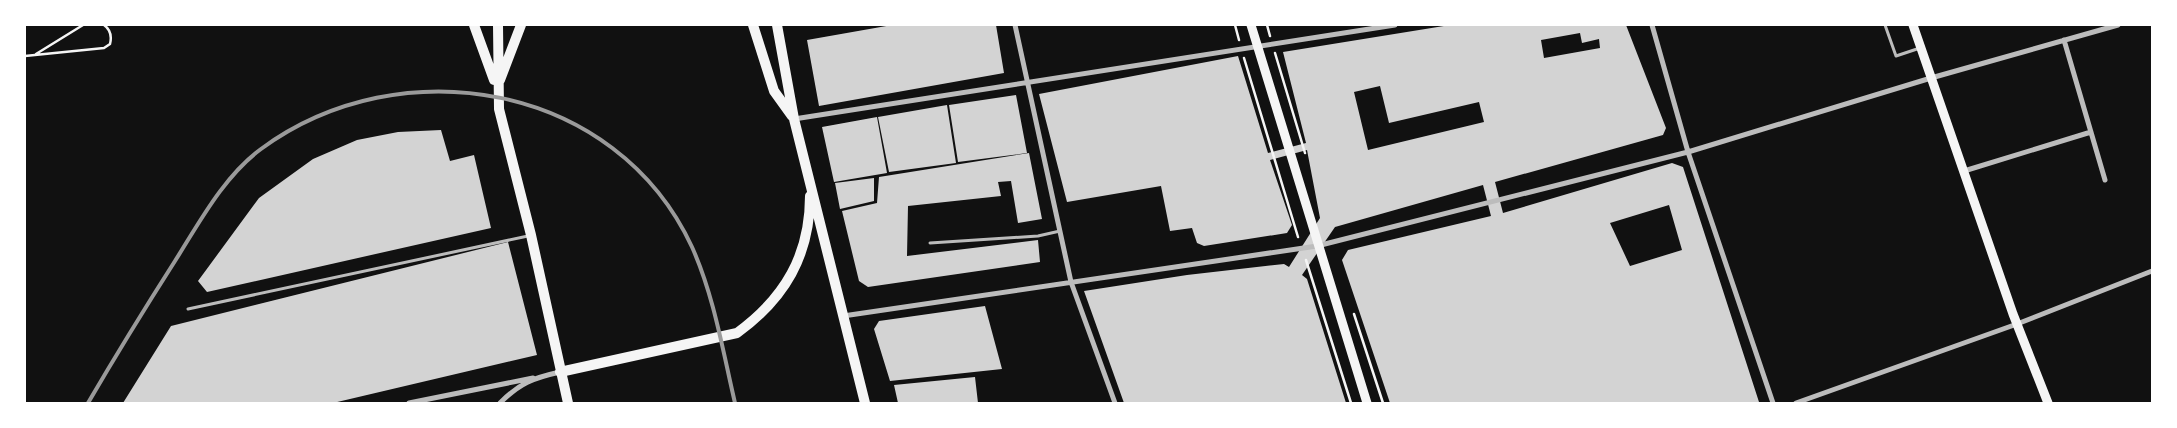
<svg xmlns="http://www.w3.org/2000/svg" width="2177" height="428" font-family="'Open Sans',sans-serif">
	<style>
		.building { fill: #d3d3d3; fill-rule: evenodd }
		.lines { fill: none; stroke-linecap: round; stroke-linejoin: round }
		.path { stroke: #f5f5f5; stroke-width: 2.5 }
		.service { stroke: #bcbcbc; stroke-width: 3 }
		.minor { stroke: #bcbcbc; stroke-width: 5 }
		.secondary { stroke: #f5f5f5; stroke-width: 9 }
		.primary { stroke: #f5f5f5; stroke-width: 10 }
		.rail { stroke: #9a9a9a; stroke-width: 4 }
	</style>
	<rect width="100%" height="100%" fill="#111"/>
	<path class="building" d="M 892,25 L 996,25 L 1004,73 L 819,106 L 807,40 Z
		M 1450,25 L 1626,25 L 1666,128 L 1663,135 L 1495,182 L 1503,213 L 1672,163 L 1683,167 L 1759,402 L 1390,403 L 1342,260 L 1348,250 L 1491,216 L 1483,185 L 1335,227 L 1302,275 L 1307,279 L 1346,403 L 1124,403 L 1084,291 L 1187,275 L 1284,264 L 1289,267 L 1320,218 L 1307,150 L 1270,160 L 1292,225 L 1287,233 L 1204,246 L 1197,243 L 1192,228 L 1170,231 L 1161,186 L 1067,202 L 1039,94 L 1238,56 L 1268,153 L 1306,143 L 1283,52 ZM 1580,33 L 1582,43 L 1599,39 L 1600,48 L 1544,58 L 1541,40 ZM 1380,86 L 1389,123 L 1479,102 L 1484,122 L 1368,150 L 1354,92 ZM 1669,205 L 1682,250 L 1630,266 L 1610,223 Z
		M 1016,95 L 1027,153 L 958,162 L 949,105 Z
		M 947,105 L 956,163 L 889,172 L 878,117 Z
		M 877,117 L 887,173 L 834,182 L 822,127 Z
		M 441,130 L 450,161 L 474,155 L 491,228 L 207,292 L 198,281 L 259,198 L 313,159 L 357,140 L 398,132 Z
		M 1029,153 L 1042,219 L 1018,223 L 1011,181 L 998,182 L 1001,196 L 908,206 L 907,256 L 1038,240 L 1040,262 L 868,287 L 859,281 L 842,211 L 877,203 L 879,177 Z
		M 874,178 L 874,201 L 840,209 L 835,183 Z
		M 508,242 L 537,355 L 333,403 L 123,403 L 171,326 Z
		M 985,306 L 1002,369 L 890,381 L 874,329 L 879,321 Z
		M 975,377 L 978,403 L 898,403 L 894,385 Z"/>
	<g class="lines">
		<path class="path" d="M 1235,25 L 1239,40
			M 1267,25 L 1270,36
			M 1275,53 L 1305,153
			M 36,54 L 83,25
			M 25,56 L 104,48 L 110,44 C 112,36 111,30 104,25
			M 1244,58 L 1298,237
			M 1306,260 L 1351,403
			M 1354,314 L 1383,403"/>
		<path class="service" d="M 1885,25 L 1896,56 L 1920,48
			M 930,243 L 1038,236 L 1060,231
			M 188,309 L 528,236"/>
		<path class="minor" d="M 1015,25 L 1071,282 L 1115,403
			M 1652,25 L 1688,152 L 1773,403
			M 2064,40 L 2105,180
			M 794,119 L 1395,25
			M 1964,171 L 2091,132
			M 843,316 L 1317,246 L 1688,152 L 1931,78 L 2118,25
			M 409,403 L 533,378
			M 500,403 C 520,383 533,378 560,372
			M 1796,403 L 2017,324 L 2152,271"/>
		<path class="secondary" d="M 1251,25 L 1367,403
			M 1913,25 L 2013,314 L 2048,403"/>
		<path class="primary" d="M 474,25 L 494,80
			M 498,25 L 499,109 L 531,235 L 568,403
			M 753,25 L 774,91 L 792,116
			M 777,25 L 794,119 L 865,403
			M 500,80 L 521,25
			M 560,372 L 737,333 C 785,298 810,255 810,196"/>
		<path class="rail" d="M 88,403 C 116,355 145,308 175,261 C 199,223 224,176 261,149 C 401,46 616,83 692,247 C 714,296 723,352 735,403"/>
	</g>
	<rect width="2177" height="428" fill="none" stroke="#ffffff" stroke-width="52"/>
</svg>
